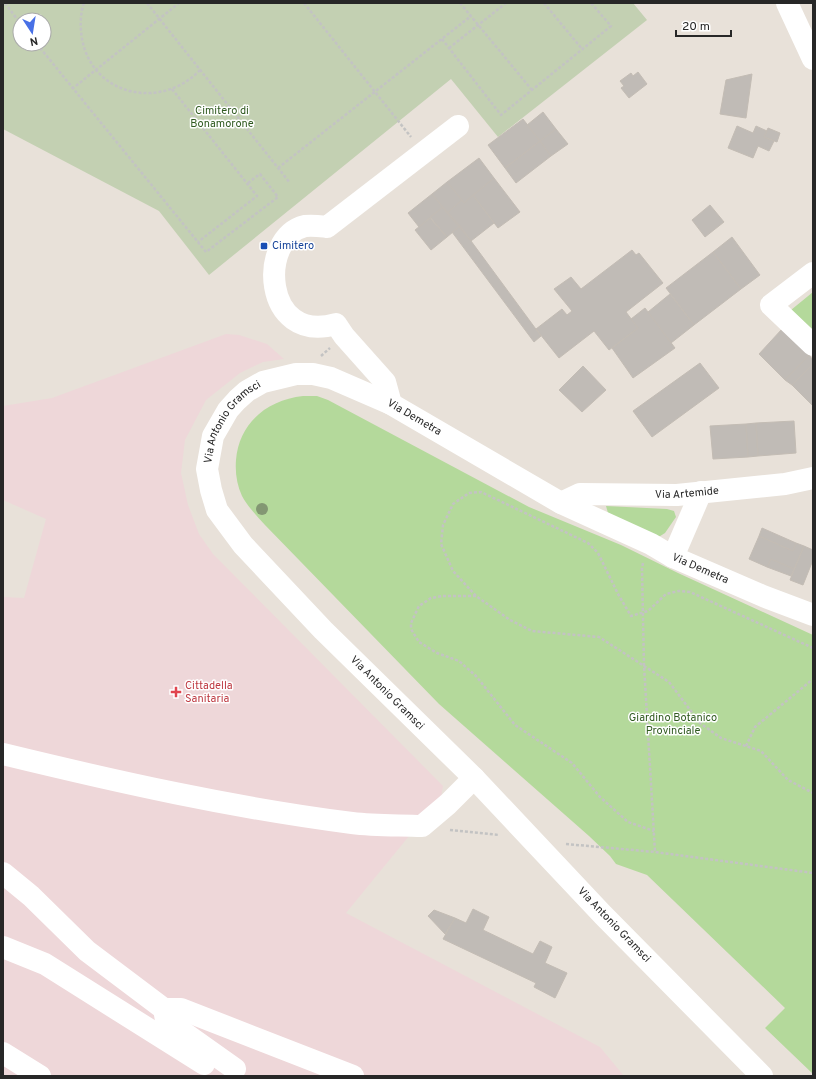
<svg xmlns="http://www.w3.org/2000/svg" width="816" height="1079" font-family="Overpass,sans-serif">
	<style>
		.medical { fill: #eed7d9 }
		.green { fill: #b4d99b }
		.cemetery { fill: #c3d0b2; fill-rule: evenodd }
		.building { fill: #c0bbb6; stroke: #c3bcb4 }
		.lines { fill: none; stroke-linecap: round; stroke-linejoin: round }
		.path { stroke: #c3c3c3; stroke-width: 2.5; stroke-dasharray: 3 2; stroke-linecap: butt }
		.minor { stroke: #fff; stroke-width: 22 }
		.tree { fill: #839773 }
		.transit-dot { fill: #1a4fb4; stroke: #fff; stroke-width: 1.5 }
		.health-dot { fill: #e0444e; stroke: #fff; stroke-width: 1.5 }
		.labels { text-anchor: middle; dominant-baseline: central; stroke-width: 3; stroke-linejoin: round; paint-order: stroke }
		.park-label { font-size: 11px; fill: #305a20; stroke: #fff }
		.transit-label { font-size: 11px; fill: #164399; stroke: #fff; text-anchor: start }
		.street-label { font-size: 11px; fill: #272727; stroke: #fff }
		.health-label { font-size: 11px; fill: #be3a42; stroke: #fff; text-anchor: start }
	</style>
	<rect width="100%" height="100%" fill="#e8e1d9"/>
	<path class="medical" d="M 226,334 L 239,335 L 267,344 L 284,359 L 263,362 L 240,373 L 206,400 L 185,440 L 181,473 L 188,505 L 199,534 L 213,554 L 443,786 L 441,797 L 346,913 L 600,1047 L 624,1076 L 3,1076 L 3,597 L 24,598 L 46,519 L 3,500 L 3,406 L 52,398 Z"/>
	<path class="green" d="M 813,292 L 813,330 L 791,310 Z
		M 303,396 L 317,396 L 328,400 L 529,507 L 621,545 L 678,573 L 813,635 L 813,1074 L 765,1028 L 785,1008 L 647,875 L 616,864 L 610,856 L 589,836 L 439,704 L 265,525 C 257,516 248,507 242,496 C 237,485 235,473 236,460 C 239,423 267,400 303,396 Z
		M 606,506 L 667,509 L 674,511 L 676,517 L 665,533 L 657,538 L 608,513 Z"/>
	<path class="cemetery" d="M 3,3 L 633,3 L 647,20 L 498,137 L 451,79 L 209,275 L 159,211 L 3,129 ZM 20,20 L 44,20 L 44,44 L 20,44 Z"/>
	<path class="building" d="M 638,72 L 647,84 L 629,98 L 621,88 L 624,86 L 620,81 L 631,73 L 633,76 Z
		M 752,74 L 746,118 L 720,114 L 726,80 Z
		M 543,112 L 556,129 L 540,141 L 527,125 Z
		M 523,119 L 540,141 L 505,168 L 488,145 Z
		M 737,126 L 753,133 L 756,126 L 767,131 L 764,137 L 774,141 L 769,151 L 758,146 L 753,158 L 728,148 Z
		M 768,128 L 780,133 L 777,142 L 764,137 Z
		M 556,129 L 568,144 L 551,156 L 540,141 Z
		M 540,141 L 551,156 L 516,183 L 505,168 Z
		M 479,158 L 494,178 L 464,203 L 447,182 Z
		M 494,178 L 520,212 L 498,228 L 473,195 Z
		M 447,182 L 462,200 L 447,213 L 432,194 Z
		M 432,194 L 443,207 L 419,227 L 408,213 Z
		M 473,195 L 494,223 L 471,241 L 447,213 L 462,200 L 464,203 Z
		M 710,205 L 724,222 L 705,237 L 692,220 Z
		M 443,207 L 460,226 L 447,237 L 430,217 Z
		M 430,218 L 447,237 L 431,250 L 415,230 Z
		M 460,226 L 541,336 L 534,342 L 452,232 Z
		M 732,237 L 760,275 L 741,289 L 713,252 Z
		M 632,250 L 636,255 L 639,253 L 663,283 L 626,312 L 638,328 L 609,350 L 594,331 L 559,358 L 536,329 L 562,309 L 567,315 L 572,311 L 554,289 L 571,277 L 581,289 Z
		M 713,252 L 741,289 L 694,325 L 666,288 Z
		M 670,294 L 694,325 L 671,343 L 648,312 Z
		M 645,308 L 675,348 L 633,378 L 612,348 L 638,328 L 631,319 Z
		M 782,329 L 809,355 L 785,380 L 759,354 Z
		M 809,355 L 813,360 L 813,364 L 792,385 L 785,380 Z
		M 700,363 L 719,388 L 652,437 L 633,411 Z
		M 813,364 L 813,406 L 792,385 Z
		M 583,366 L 606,390 L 582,412 L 559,390 Z
		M 794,421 L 796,453 L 758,456 L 756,423 Z
		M 756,423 L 758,456 L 748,457 L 746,424 Z
		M 746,424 L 748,457 L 713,459 L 710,426 Z
		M 762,528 L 796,543 L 793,551 L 759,536 Z
		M 759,536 L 793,551 L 796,543 L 804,546 L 794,569 L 771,559 L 767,567 L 749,559 Z
		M 804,546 L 813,550 L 813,560 L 803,585 L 790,580 Z
		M 771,559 L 794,569 L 791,576 L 767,567 Z
		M 473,909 L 489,917 L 483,930 L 533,954 L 540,941 L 552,947 L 545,963 L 567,973 L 555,998 L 534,987 L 536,983 L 443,939 L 455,918 L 466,923 Z
		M 434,910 L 455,918 L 445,934 L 428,916 Z"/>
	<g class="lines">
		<path class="path" d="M 5,3 L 20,23
			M 84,3 C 80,14 80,27 82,39 C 93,97 162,110 200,70
			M 147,3 L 290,183
			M 304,3 L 411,137
			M 460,3 L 532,90
			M 544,3 L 582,49
			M 442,39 L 501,115 L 611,26 L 591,3
			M 37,44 L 206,252 L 278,197 L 260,174 L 248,183
			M 449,48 L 506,3
			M 72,89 L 179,3
			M 172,89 L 257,196 L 198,242
			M 278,168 L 471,16
			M 321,356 L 330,348
			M 643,563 L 642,568 L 644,665 L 655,852
			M 476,596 L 443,596 L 431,598 L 419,606 L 411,623 L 411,629 L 419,642 L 437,653 L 459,661 L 476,676 L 515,725 L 572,763 L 600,797 L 628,822 L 654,831
			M 813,648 L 690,592 L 679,591 L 666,594 L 648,611 L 631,616 L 618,594 L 598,553 L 588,543 L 481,492 L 469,493 L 453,504 L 443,525 L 441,544 L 453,571 L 476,596 L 510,620 L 532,631 L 599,637 L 669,682 L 700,723 L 721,738 L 761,751 L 788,780 L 813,793
			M 746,746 L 755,727 L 813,679
			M 450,830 L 499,835
			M 566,844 L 655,852 L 813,873"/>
		<g class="minor">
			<path d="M 787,3 L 813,59"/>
			<path d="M 813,273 L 771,305 L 813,345"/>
			<path d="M 391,404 L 385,382 L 344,336 L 336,324 C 262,345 258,237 305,226 C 313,225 319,226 327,227 L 458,126"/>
			<path id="s1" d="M 561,503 L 580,494 L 677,495 L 785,484 L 813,478"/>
			<path d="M 673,557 L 701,492"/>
			<path d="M 3,754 C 118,782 234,808 352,823 C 375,826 399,825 422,826 L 448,804 L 474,778"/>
			<path d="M 3,873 L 31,896 L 87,951 L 164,1009 L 166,1020 L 235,1069"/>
			<path d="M 3,947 L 45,964 L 204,1064"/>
			<path d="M 164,1009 L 181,1009 L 353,1076"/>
			<path d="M 3,1053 L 40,1076"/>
			<path id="s2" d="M 762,1076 L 603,915 L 474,778 L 323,630 L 243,545 L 217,510 L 211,490 L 207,469 L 213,436 L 228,410 L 237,400 L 247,391 L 263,382 L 296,374 L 313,374 L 331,378 L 391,404 L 561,503 L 651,544 L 673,557 L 763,596 L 813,615"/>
		</g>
	</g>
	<circle class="tree" cx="262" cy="509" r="6"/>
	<rect class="transit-dot" x="260" y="242" width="8" height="8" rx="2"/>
	<path class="health-dot" d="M174 686h4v4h4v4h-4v4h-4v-4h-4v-4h4z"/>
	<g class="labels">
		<g class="park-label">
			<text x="222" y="111">Cimitero di<tspan x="222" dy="13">Bonamorone</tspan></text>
			<text x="673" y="718">Giardino Botanico<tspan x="673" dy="13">Provinciale</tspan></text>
		</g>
		<g class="transit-label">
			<text x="272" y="246">Cimitero</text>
		</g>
		<g class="street-label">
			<text stroke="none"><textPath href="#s2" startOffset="1099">Via Demetra</textPath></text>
			<text stroke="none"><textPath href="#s2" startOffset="884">Via Antonio Gramsci</textPath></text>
			<text stroke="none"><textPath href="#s1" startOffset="128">Via Artemide</textPath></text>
			<text stroke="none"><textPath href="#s2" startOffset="1423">Via Demetra</textPath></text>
			<text transform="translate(387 693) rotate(45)">Via Antonio Gramsci</text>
			<text transform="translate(614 925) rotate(46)">Via Antonio Gramsci</text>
		</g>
		<g class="health-label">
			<text x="185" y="686">Cittadella<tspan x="185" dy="13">Sanitaria</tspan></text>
		</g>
	</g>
	<rect width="816" height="1079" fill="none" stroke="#272727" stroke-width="8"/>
	<g transform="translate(32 32) rotate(168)"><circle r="19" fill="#ffffff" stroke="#a9a9a9"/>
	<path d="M0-3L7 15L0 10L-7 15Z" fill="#4870e6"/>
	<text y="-6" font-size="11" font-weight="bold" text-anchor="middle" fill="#272727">N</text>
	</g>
	<path d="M676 30v6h55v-6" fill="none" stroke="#272727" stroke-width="2"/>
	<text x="682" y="30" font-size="12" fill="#272727" stroke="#ffffff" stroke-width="3" paint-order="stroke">20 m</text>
</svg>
